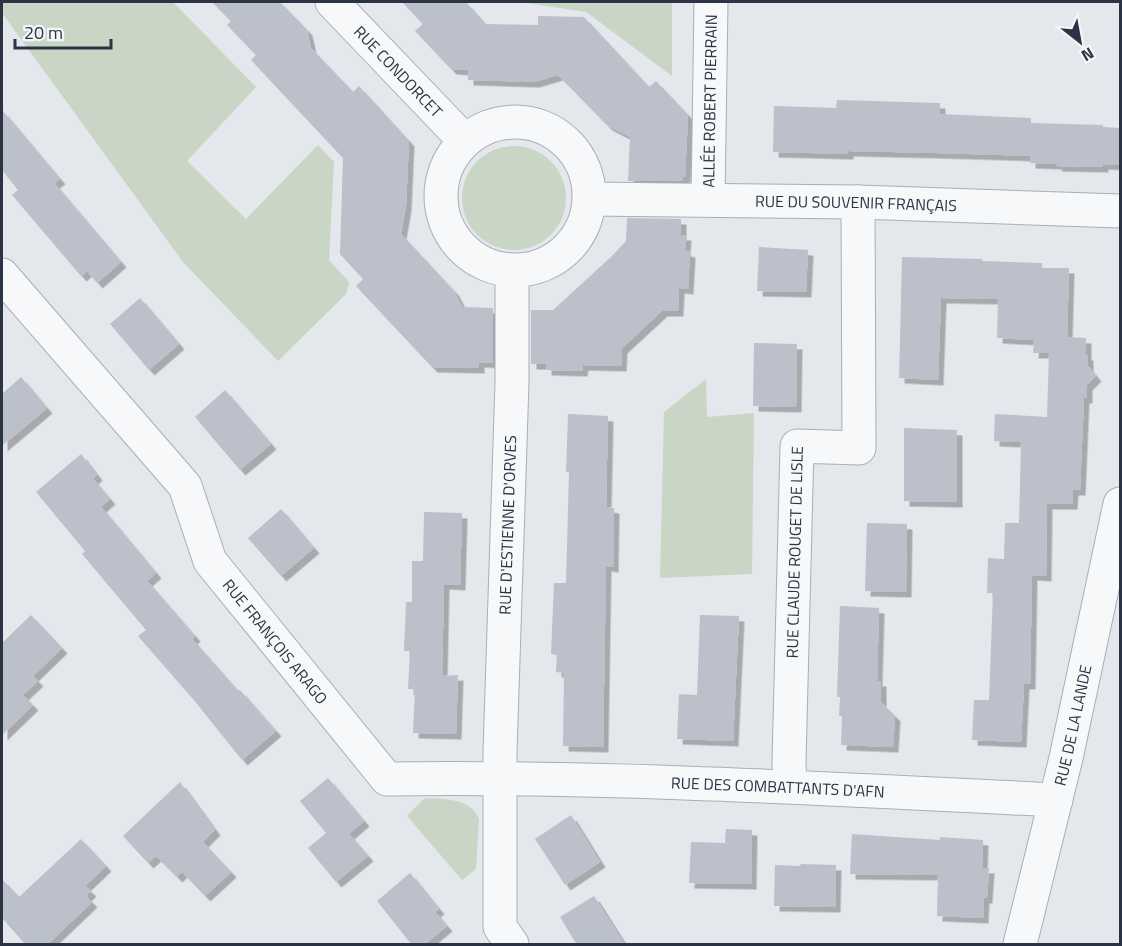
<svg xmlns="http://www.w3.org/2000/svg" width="1122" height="946" font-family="'Titillium Web',sans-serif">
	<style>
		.green { fill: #c9d6c5 }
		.building { fill: #bbc0ca; filter: url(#shadow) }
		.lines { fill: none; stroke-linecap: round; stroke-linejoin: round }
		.minor-casing { stroke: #a9aeb7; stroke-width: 35 }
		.minor { stroke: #f7f8fa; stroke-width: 33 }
		.labels { text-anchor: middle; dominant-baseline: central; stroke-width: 6; stroke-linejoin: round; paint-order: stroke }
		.street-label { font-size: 16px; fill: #2b3445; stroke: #f4f6f9 }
	</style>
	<defs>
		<filter id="shadow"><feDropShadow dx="5.5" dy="5.5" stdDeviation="0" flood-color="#0004"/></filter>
	</defs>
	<rect width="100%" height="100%" fill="#e4e7ec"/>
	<path class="green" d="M 2,2 L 173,2 L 256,87 L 187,161 L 246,219 L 318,145 L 334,162 L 329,260 L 349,282 L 346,294 L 278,361 L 183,262 L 2,13 Z
		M 521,2 L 672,2 L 672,76 L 586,12 Z
		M462 198a52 52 0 1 1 104 0a52 52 0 1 1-104 0Z
		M 706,379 L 707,417 L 754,413 L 752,574 L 660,578 L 664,412 Z
		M 425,798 C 444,799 471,798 479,819 L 476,869 L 462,880 L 407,816 Z"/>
	<path class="building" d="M 212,2 L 280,2 L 307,30 L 311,48 L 353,92 L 359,86 L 409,141 L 406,206 L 401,234 L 454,291 L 462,307 L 493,308 L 493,363 L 479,362 L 479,368 L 432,367 L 356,286 L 363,279 L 340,254 L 343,158 L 251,60 L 256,55 L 227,25 L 231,21 Z
		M 402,2 L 466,2 L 485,24 L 538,25 L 538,16 L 584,17 L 649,87 L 656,81 L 688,115 L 685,177 L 683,177 L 683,181 L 628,181 L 630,137 L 607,125 L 558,75 L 534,82 L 468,80 L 468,70 L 451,69 L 415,31 L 423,24 Z
		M 837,100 L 940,103 L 940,114 L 1031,118 L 1031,123 L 1103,125 L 1103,127 L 1120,128 L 1120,165 L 1103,164 L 1103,167 L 1056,166 L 1057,164 L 1030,163 L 1030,156 L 936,153 L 848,151 L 848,154 L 773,152 L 774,106 L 836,108 Z
		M 2,110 L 60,179 L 54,183 L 121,262 L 97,283 L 87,271 L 81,276 L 12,195 L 18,190 L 2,170 Z
		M 627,218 L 681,219 L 681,235 L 686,235 L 685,251 L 690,252 L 688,289 L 679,288 L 678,311 L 662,311 L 622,348 L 621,366 L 583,365 L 582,371 L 546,370 L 546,364 L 531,364 L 531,310 L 553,310 L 611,257 L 626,241 Z
		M 759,247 L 808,250 L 806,292 L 757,291 Z
		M 902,257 L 982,259 L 982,261 L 1042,263 L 1042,268 L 1069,268 L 1067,337 L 1086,338 L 1086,355 L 1088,355 L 1088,366 L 1096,376 L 1087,385 L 1087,398 L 1084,398 L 1080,490 L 1073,490 L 1072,504 L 1047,504 L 1046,576 L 1032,575 L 1030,684 L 1024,684 L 1021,742 L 972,740 L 974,700 L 989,700 L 993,593 L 987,593 L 988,558 L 1004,559 L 1005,523 L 1019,523 L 1021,442 L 994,441 L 995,414 L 1047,417 L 1049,353 L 1033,353 L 1034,340 L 997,338 L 998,299 L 941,298 L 938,380 L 899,378 Z
		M 140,298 L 179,344 L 149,370 L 110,324 Z
		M 754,343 L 797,344 L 796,407 L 753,406 Z
		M 21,377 L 47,408 L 2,446 L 2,394 Z
		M 225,390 L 271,444 L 240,470 L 195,417 Z
		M 568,414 L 608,416 L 606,507 L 614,508 L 613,567 L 606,566 L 603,747 L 563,746 L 564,673 L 556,672 L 557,655 L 551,654 L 554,583 L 566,583 L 569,472 L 566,472 Z
		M 904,428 L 957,430 L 957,502 L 904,501 Z
		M 81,454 L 97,475 L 93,479 L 110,499 L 101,507 L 156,573 L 147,581 L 195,636 L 192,639 L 238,691 L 240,690 L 276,731 L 242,760 L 193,699 L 138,636 L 146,630 L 82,554 L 85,551 L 36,492 Z
		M 281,509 L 314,548 L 281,576 L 248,538 Z
		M 424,512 L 462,513 L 460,585 L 444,584 L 442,676 L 458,675 L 456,734 L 413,733 L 415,689 L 408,689 L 410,651 L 404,651 L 406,602 L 412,602 L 412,561 L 423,561 Z
		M 867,523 L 907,524 L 906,592 L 865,591 Z
		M 840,606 L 879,608 L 877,681 L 881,681 L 881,702 L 895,716 L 893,747 L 841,745 L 842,716 L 839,716 L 840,697 L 837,697 Z
		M 31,615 L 62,648 L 33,676 L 38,681 L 23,695 L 33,705 L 2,735 L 2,643 Z
		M 700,615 L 739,616 L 733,741 L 677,739 L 679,694 L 697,695 Z
		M 328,778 L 364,821 L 349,834 L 368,856 L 336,882 L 308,848 L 326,833 L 300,801 Z
		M 180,782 L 215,830 L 203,842 L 231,872 L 205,896 L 182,872 L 177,877 L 156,856 L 148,863 L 123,836 Z
		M 571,815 L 600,862 L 565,885 L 535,839 Z
		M 726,829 L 752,830 L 751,884 L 689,883 L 691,842 L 725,843 Z
		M 852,834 L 940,840 L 940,837 L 983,840 L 982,868 L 989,868 L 987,898 L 984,898 L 983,918 L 937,916 L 938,875 L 850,874 Z
		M 81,839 L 106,866 L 85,886 L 91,891 L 86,896 L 92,902 L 47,945 L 26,945 L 2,918 L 2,879 L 19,897 Z
		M 801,864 L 836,865 L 835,907 L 774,906 L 775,865 L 800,866 Z
		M 410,873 L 439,909 L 435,912 L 447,926 L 424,945 L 412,945 L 377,901 Z
		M 594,896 L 625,945 L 577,945 L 560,917 Z"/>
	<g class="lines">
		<g class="minor-casing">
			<g id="minor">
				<path id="s1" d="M 332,2 L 465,141"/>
				<circle cx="515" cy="196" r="74"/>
				<path id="s2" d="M 590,199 L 858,202 L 1120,211"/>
				<path id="s3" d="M 708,200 L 711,2"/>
				<path id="s4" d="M 2,275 L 185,486 L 210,561 L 387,779 C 610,776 833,789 1056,800"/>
				<path id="s5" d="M 790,786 L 789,763 L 797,446 L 859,448 L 858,202"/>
				<path id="s6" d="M 512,944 L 500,927 L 500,752 L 512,382 L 512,272"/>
				<path id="s7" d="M 1020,944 L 1066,758 L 1120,504"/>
			</g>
		</g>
		<use href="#minor" class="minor"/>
	</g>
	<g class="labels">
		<g class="street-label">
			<text stroke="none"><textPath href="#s1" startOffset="96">RUE CONDORCET</textPath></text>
			<text stroke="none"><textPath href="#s3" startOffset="99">ALLÉE ROBERT PIERRAIN</textPath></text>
			<text stroke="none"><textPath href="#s2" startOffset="266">RUE DU SOUVENIR FRANÇAIS</textPath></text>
			<text stroke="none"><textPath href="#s6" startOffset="423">RUE D'ESTIENNE D'ORVES</textPath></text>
			<text stroke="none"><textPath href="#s5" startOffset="234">RUE CLAUDE ROUGET DE LISLE</textPath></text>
			<text stroke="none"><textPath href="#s4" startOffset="462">RUE FRANÇOIS ARAGO</textPath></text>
			<text stroke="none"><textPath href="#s7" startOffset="225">RUE DE LA LANDE</textPath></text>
			<text stroke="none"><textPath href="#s4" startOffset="1030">RUE DES COMBATTANTS D'AFN</textPath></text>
		</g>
	</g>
	<rect width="1122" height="946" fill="none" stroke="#2b3445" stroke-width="6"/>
	<g transform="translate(1080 42) rotate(149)" stroke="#f4f6f9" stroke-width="4.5" paint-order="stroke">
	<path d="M0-4.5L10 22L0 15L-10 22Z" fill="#2b3445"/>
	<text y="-9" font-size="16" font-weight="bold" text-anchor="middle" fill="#2b3445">N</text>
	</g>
	<path d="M15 39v9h96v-9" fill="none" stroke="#2b3445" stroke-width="3"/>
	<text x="24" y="39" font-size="18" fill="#2b3445" stroke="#f4f6f9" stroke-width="4.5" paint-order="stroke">20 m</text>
</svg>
